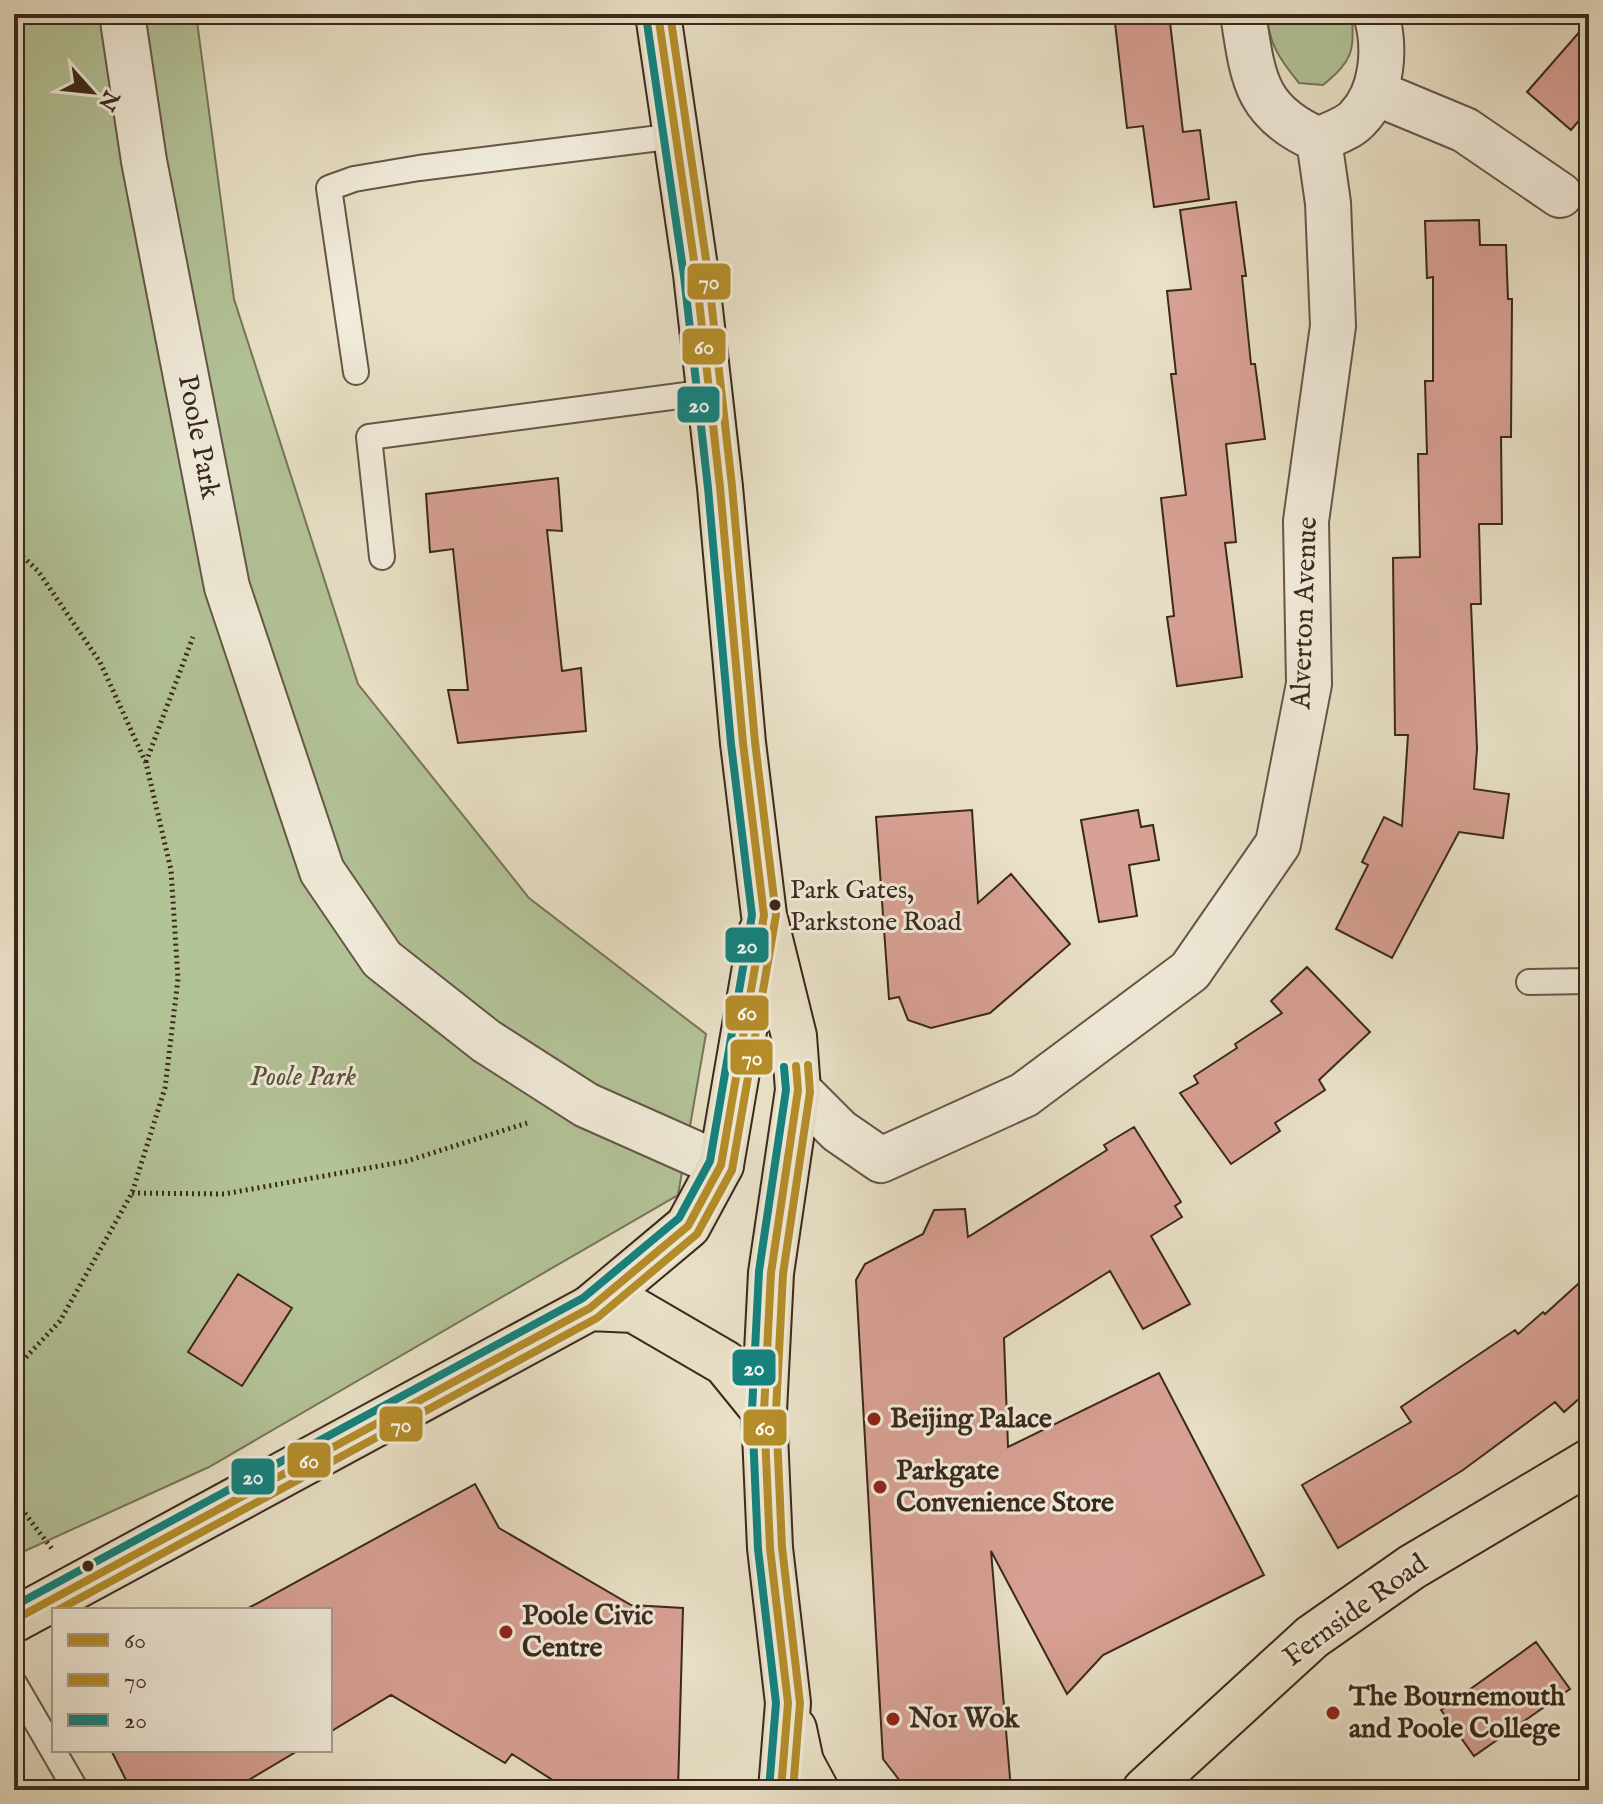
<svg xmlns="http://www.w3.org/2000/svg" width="1603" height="1804" font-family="'IM FELL English',serif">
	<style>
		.green { fill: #b3c398; stroke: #76765a; stroke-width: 2 }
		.building { fill: #d8a195; stroke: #3a281d; stroke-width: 2 }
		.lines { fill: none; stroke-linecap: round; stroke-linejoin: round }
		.service-casing { stroke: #665648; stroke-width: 28 }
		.minor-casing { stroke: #665648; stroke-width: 48 }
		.primary-casing { stroke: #3a281d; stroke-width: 48 }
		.trunk-casing { stroke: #3a281d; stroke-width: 48 }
		.path { stroke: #3a281d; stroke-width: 5; stroke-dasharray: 2 4; stroke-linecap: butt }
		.service { stroke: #f1ecdb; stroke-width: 24 }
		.minor { stroke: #f1ecdb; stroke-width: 44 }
		.primary { stroke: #e9e1c7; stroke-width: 44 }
		.trunk { stroke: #e9e1c7; stroke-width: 44 }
		.bus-1-casing { stroke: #f1ecdb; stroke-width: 14 }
		.bus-2-casing { stroke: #f1ecdb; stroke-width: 14 }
		.bus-3-casing { stroke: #f1ecdb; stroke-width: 14 }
		.bus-1 { stroke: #b58d29; stroke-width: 8 }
		.bus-2 { stroke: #b58d29; stroke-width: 8 }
		.bus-3 { stroke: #128380; stroke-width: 8 }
		.bus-dot { fill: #3a281d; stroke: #f1ecdb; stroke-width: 3 }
		.poi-dot { fill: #8f2418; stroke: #f1ecdb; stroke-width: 3 }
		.labels { text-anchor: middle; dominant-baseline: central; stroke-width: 6; stroke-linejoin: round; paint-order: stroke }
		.bus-label { font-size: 26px; fill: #3a281d; stroke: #f1ecdb; text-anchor: start }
		.street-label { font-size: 28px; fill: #3a281d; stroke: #f1ecdb }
		.park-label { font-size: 28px; font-style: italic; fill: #584f3c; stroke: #f1ecdb }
		.poi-label { font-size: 28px; font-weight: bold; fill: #3a281d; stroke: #f1ecdb; text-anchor: start }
		.line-badge { stroke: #f1ecdb; stroke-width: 3 }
		.badge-label { font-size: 22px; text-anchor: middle; font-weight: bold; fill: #fff }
	</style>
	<rect width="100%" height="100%" fill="#e9e1c7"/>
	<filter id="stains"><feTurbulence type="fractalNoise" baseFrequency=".0025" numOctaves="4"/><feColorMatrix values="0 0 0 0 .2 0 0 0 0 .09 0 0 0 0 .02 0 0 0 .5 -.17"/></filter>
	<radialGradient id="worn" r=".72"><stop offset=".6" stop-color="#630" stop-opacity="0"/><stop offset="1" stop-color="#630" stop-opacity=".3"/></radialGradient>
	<path class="green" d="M 14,14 L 196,14 L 234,299 L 358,684 L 529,898 L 706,1034 L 678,1195 L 209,1467 L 14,1556 Z
		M 1267,14 L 1352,14 C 1354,53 1353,60 1323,85 L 1299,83 C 1281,61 1268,43 1267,14 Z"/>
	<path class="building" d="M 1114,14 L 1169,14 L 1183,132 L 1200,130 L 1209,199 L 1154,207 L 1143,126 L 1127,128 Z
		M 1589,21 L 1589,109 L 1571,130 L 1527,92 Z
		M 1236,202 L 1246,276 L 1242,276 L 1251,364 L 1255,364 L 1265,439 L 1226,444 L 1236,542 L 1225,543 L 1242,677 L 1177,686 L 1167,617 L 1174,616 L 1161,498 L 1186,495 L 1171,374 L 1176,374 L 1167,291 L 1191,289 L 1180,210 Z
		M 1479,220 L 1480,245 L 1506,245 L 1508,299 L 1512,299 L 1511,437 L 1501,437 L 1502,524 L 1479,524 L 1481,604 L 1471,604 L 1477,749 L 1474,789 L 1509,794 L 1503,838 L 1459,832 L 1392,958 L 1336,929 L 1368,865 L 1362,862 L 1384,817 L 1402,826 L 1408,735 L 1395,735 L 1393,558 L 1420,557 L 1418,454 L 1427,454 L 1425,381 L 1433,381 L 1433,277 L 1427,278 L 1425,221 Z
		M 558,478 L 562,531 L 547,530 L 562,671 L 581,668 L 586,731 L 458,743 L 448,690 L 468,690 L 453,549 L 430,552 L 426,494 Z
		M 972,810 L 978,903 L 1011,874 L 1070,944 L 990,1013 L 931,1028 L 908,1020 L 899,997 L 889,999 L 876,817 Z
		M 1138,810 L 1141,827 L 1153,825 L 1159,860 L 1129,865 L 1137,916 L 1099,922 L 1081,820 Z
		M 1307,967 L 1370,1032 L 1319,1080 L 1325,1090 L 1275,1123 L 1280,1131 L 1231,1164 L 1180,1093 L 1198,1083 L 1194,1076 L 1237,1048 L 1235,1044 L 1282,1013 L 1271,1001 Z
		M 1134,1127 L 1181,1202 L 1175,1206 L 1182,1217 L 1151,1236 L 1190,1304 L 1143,1329 L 1110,1271 L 1004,1338 L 1008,1447 L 1159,1373 L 1264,1575 L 1103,1655 L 1067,1694 L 991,1551 L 1011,1790 L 907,1790 L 883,1759 L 856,1280 L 865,1264 L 923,1234 L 934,1210 L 965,1209 L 968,1237 L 1107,1150 L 1104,1145 Z
		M 238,1274 L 292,1308 L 242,1386 L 188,1352 Z
		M 1589,1274 L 1589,1390 L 1564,1412 L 1555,1402 L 1463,1470 L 1338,1548 L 1302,1485 L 1411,1422 L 1401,1407 L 1515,1330 L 1518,1334 L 1543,1312 L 1545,1314 Z
		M 475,1484 L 499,1528 L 631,1605 L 683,1608 L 678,1790 L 568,1790 L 512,1754 L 505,1763 L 391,1695 L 330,1732 L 330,1610 L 245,1610 Z
		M 1536,1642 L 1570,1689 L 1474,1756 L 1441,1710 Z
		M 111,1750 L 299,1750 L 232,1790 L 131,1790 Z"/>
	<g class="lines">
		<g class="service-casing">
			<path id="service" d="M 356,372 L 329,188 L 354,179 L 419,168 L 676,136
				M 382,557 L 369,437 L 709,392
				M 1529,982 L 1589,981
				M 14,1683 L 76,1790"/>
		</g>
		<g class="minor-casing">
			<path id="minor" d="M 122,14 L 144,161 L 227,587 L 322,871 L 382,959 L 486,1041 L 586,1105 L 721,1165
				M 1243,14 C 1253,77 1254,112 1319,140 C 1330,134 1348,129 1357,119 C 1383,93 1386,48 1376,14
				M 1376,93 L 1465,130 L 1560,195
				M 798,1090 L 839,1131 L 881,1160 L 1024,1095 L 1190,971 L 1278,844 L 1309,684 L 1306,521 L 1333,326 L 1328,203 L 1319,140"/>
		</g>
		<g class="primary-casing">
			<path id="primary" d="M 658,14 L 696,274 L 720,487 L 743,743 L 764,915 L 794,1036 L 798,1090 L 771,1273 L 764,1411
				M 590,1308 L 688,1226 L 721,1165 L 761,932"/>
		</g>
		<g class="trunk-casing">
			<path id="trunk" d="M 14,1620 L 590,1308 L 634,1310 L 725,1363 L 764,1411 L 770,1548 L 788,1703 L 781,1790
				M 794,1729 L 801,1762 L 816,1790
				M 1145,1790 L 1312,1637 L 1412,1567 L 1589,1462"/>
		</g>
		<path class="path" d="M 14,548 L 38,571 L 100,662 L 146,763 L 171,870 L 178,979 L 165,1088 L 132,1193 L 60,1321 L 14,1370
			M 146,762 L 193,637
			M 132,1193 L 224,1194 L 407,1161 L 527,1123
			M 14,1499 L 52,1549"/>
		<use href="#service" class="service"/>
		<use href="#minor" class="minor"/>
		<use href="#primary" class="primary"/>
		<use href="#trunk" class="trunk"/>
		<g class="bus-1-casing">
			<path id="bus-1" d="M 14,1620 L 590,1308 L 688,1226 L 721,1165 L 764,915 L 743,743 L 720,487 L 696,274 L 658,14
				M 781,1790 L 788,1703 L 770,1548 L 764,1411 L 771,1273 L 798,1090 L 796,1066"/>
		</g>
		<g class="bus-2-casing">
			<path id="bus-2" d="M 58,1610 L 597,1318 L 697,1234 L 732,1170 L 776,915 L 755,742 L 732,486 L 708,273 L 670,14
				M 793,1790 L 800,1703 L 782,1547 L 776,1411 L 783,1274 L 810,1092 L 808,1065"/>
		</g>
		<g class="bus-3-casing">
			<path id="bus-3" d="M 14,1606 L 583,1298 L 679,1218 L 710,1161 L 752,915 L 731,744 L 708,488 L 684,276 L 646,16
				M 769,1789 L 776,1703 L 758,1549 L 752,1410 L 759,1271 L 786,1090 L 784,1067"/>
		</g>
		<use href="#bus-1" class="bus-1"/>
		<use href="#bus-2" class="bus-2"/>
		<use href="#bus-3" class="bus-3"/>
	</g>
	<g class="bus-dot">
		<circle cx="775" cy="905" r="7"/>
		<circle cx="88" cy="1566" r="7"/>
	</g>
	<g class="poi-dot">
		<circle cx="874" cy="1419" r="8"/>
		<circle cx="880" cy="1487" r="8"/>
		<circle cx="506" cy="1632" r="8"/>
		<circle cx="1333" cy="1713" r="8"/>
		<circle cx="893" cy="1719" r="8"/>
	</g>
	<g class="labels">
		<g class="bus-label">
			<text x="790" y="890">Park Gates,<tspan x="790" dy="32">Parkstone Road</tspan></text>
		</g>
		<g class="street-label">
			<text transform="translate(198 437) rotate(79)">Poole Park</text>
			<text transform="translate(1305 613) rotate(-88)">Alverton Avenue</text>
			<text transform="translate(1356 1611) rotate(-36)">Fernside Road</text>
		</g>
		<g class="park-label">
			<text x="303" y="1077">Poole Park</text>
		</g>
		<g class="poi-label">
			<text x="890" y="1419">Beijing Palace</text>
			<text x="896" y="1471">Parkgate<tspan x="896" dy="32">Convenience Store</tspan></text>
			<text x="522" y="1616">Poole Civic<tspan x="522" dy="32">Centre</tspan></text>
			<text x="1349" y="1697">The Bournemouth<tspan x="1349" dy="32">and Poole College</tspan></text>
			<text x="909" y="1719">No1 Wok</text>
		</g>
	</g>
	<g class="line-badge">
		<rect x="686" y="262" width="46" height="39" rx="8" fill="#b58d29"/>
		<rect x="681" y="327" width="46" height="39" rx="8" fill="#b58d29"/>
		<rect x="676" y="385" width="45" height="39" rx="8" fill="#128380"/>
		<rect x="724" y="926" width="46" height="38" rx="8" fill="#128380"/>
		<rect x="724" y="994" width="46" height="38" rx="8" fill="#b58d29"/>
		<rect x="729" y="1038" width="45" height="38" rx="8" fill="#b58d29"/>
		<rect x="731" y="1348" width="46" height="39" rx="8" fill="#128380"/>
		<rect x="378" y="1405" width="46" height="38" rx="8" fill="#b58d29"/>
		<rect x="742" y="1408" width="46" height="39" rx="8" fill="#b58d29"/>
		<rect x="286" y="1441" width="46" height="38" rx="8" fill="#b58d29"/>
		<rect x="230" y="1457" width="46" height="39" rx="8" fill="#128380"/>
	</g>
	<g class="badge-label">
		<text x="709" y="289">70</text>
		<text x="704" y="354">60</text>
		<text x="699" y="412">20</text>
		<text x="747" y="953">20</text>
		<text x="747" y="1020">60</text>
		<text x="752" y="1065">70</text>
		<text x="754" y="1375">20</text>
		<text x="401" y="1432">70</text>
		<text x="765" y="1435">60</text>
		<text x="309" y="1468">60</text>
		<text x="253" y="1484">20</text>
	</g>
	<rect width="1603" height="1804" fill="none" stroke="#e9e1c7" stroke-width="48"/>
	<rect x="16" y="16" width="1571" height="1772" fill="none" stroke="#3a281d" stroke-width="4"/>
	<rect x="24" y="24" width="1555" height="1756" fill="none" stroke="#3a281d" stroke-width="2"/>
	<rect x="52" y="1608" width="280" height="144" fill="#f1ecdb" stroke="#a89e8f" stroke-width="2"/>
	<rect x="68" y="1634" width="40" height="12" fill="#b58d29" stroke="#a89e8f" stroke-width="2"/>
	<text x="124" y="1648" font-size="24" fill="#3a281d">60</text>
	<rect x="68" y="1674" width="40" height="12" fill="#b58d29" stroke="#a89e8f" stroke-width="2"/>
	<text x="124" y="1688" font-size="24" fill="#3a281d">70</text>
	<rect x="68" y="1714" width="40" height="12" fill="#128380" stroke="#a89e8f" stroke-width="2"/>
	<text x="124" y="1728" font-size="24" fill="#3a281d">20</text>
	<g transform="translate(92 92) rotate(117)" stroke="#f1ecdb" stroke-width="6" paint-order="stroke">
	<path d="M0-6L14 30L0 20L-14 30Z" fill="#3a281d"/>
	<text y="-12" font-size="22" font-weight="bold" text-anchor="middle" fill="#3a281d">N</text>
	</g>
	<rect width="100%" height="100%" filter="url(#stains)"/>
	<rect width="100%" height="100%" fill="url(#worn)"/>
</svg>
